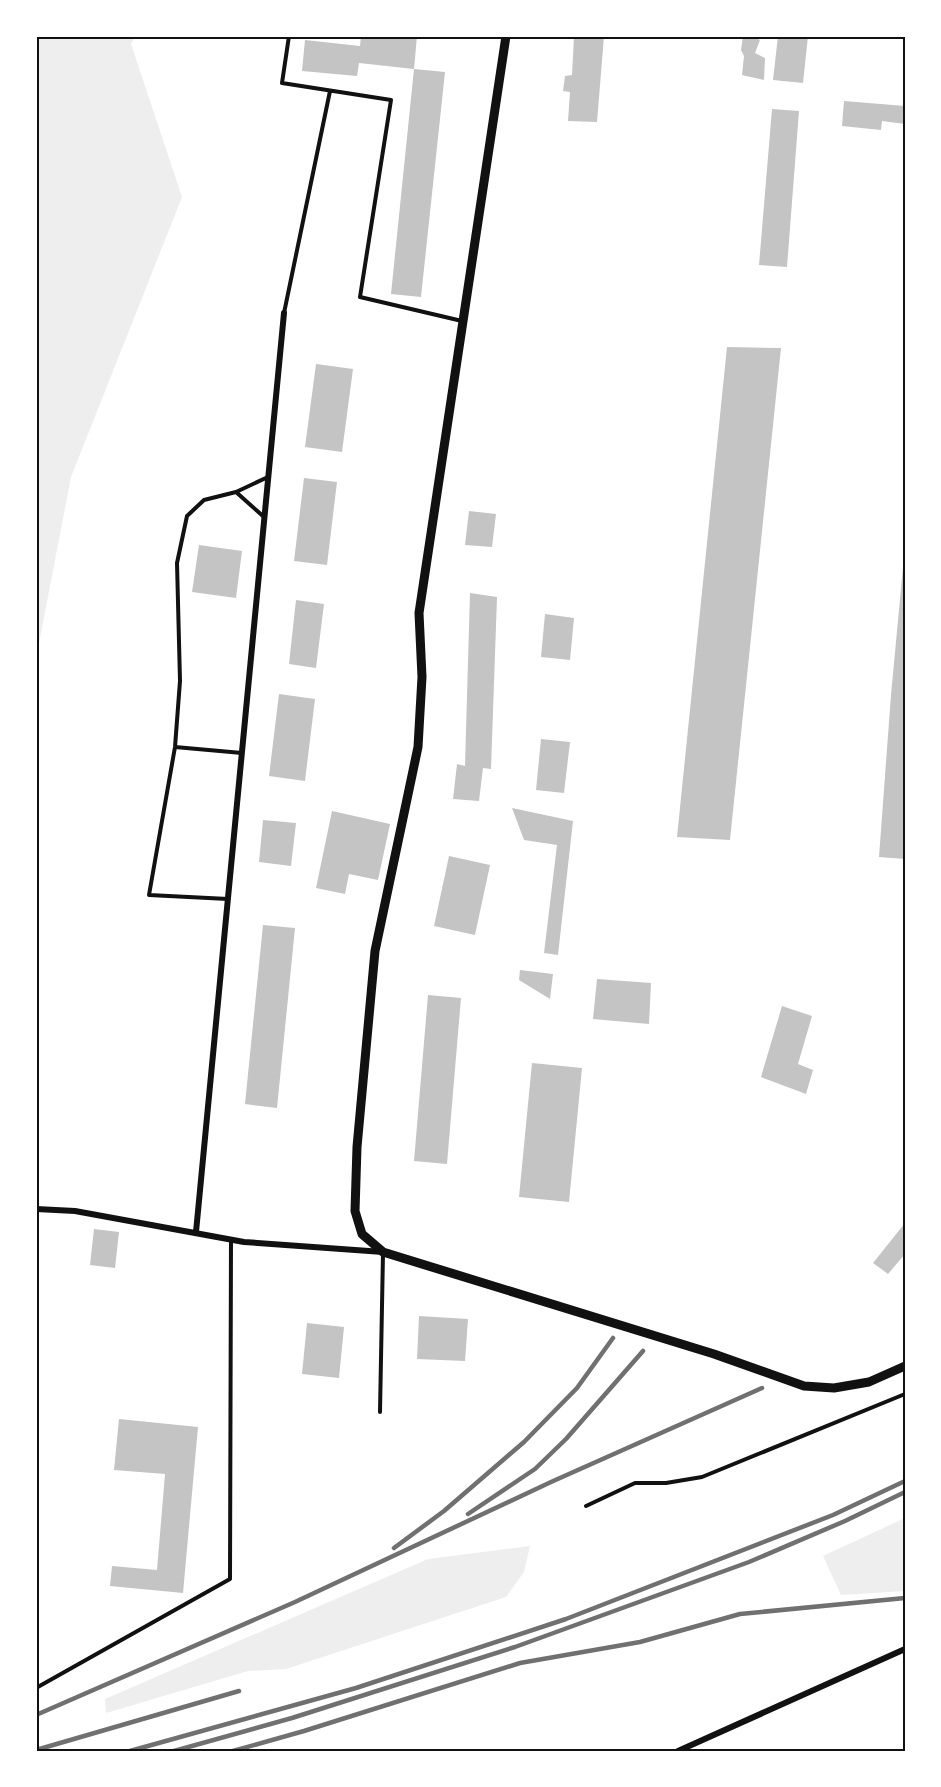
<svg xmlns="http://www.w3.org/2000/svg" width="941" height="1787" font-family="Montserrat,sans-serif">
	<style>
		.green { fill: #eee }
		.building { fill: #c4c4c4 }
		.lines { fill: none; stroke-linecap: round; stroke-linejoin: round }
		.service { stroke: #111; stroke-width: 4 }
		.minor { stroke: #111; stroke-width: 6 }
		.tertiary { stroke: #111; stroke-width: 9 }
		.rail { stroke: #707070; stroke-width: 4.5 }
		.neatline { fill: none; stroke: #111; stroke-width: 2 }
	</style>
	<rect width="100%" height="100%" fill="#fff"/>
	<path class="green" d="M 36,36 L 135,36 L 131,44 L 182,197 L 71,477 L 36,659 Z
		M 905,1518 L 905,1591 L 841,1595 L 823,1556 Z
		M 530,1546 L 524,1572 L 506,1597 L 286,1669 L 248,1671 L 106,1713 L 105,1699 L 428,1559 Z"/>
	<path class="building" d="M 361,36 L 417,36 L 414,69 L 359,63 L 357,76 L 302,71 L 305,40 L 360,46 Z
		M 574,36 L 604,36 L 597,122 L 568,121 L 570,92 L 563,91 L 565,76 L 572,75 Z
		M 743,36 L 752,36 L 760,40 L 755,53 L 765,58 L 764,80 L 742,75 L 744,56 L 741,50 Z
		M 778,36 L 808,36 L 803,83 L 773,80 Z
		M 414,69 L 445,72 L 421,297 L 391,294 Z
		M 844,101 L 905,106 L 905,124 L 882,121 L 881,130 L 842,126 Z
		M 772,109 L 799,111 L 787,267 L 759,265 Z
		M 727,347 L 781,348 L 730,840 L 677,837 Z
		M 316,364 L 353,369 L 342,452 L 305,447 Z
		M 304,478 L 337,482 L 327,565 L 294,561 Z
		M 469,511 L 496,514 L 492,547 L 465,545 Z
		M 199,545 L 242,551 L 236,598 L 192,592 Z
		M 903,567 L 905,567 L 905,859 L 879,857 L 891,695 Z
		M 470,593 L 497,597 L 491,769 L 483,768 L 479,801 L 453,799 L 457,764 L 465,766 Z
		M 296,600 L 324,604 L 316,668 L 289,664 Z
		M 545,614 L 574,618 L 570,660 L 541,657 Z
		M 279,694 L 315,699 L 305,781 L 269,776 Z
		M 541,739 L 570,742 L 564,793 L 536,790 Z
		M 512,808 L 573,821 L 558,955 L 544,953 L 557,845 L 524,840 Z
		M 332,811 L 390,824 L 378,880 L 349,874 L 345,894 L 316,888 Z
		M 263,820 L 296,823 L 291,866 L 259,862 Z
		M 449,856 L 490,865 L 475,935 L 434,926 Z
		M 263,925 L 295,928 L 277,1108 L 245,1104 Z
		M 520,970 L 553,974 L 550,999 L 519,980 Z
		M 597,979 L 651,983 L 649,1024 L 593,1019 Z
		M 428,995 L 461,998 L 447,1164 L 414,1161 Z
		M 782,1006 L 812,1016 L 798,1064 L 813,1070 L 806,1094 L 761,1077 Z
		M 532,1063 L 582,1068 L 569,1202 L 519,1197 Z
		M 905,1223 L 905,1254 L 888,1274 L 873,1263 Z
		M 94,1229 L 119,1232 L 115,1268 L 90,1265 Z
		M 419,1316 L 468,1319 L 465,1361 L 417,1359 Z
		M 307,1323 L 344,1327 L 339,1378 L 302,1374 Z
		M 119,1419 L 198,1427 L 183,1593 L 110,1586 L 112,1566 L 157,1570 L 165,1474 L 114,1470 Z"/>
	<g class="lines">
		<path class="service" d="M 289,36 L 282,83 L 391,100 L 360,297 L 462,321
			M 284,313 L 330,91
			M 264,517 L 236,492 L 268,477
			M 175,747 L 242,753
			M 228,899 L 149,895 L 175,747 L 180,681 L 177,563 L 187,516 L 204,500 L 236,492
			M 380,1412 L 383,1253
			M 586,1506 L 635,1483 L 666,1483 L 702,1477 L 905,1394
			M 36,1688 L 230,1579 L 231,1240"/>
		<path class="minor" d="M 36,1209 L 75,1211 L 244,1242 L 383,1252
			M 196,1232 L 284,313
			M 678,1751 L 905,1649"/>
		<path class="tertiary" d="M 506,36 L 419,613 L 422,677 L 418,747 L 375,951 L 357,1147 L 355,1211 L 362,1234 L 383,1252 L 714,1354 L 804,1386 L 834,1388 L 869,1382 L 905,1366"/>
		<path class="rail" d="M 468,1514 L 535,1469 L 566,1439 L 643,1351
			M 394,1548 L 444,1511 L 524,1442 L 577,1388 L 613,1338
			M 36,1715 L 295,1602 L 551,1482 L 762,1388
			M 36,1750 L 239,1691
			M 130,1751 L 356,1688 L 566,1619 L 833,1515 L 905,1481
			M 174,1751 L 292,1718 L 515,1647 L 749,1562 L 845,1521 L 905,1492
			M 233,1751 L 304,1731 L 520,1663 L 640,1642 L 740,1614 L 905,1598"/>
	</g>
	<rect width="941" height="1787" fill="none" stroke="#ffffff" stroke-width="75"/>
	<rect x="38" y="38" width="866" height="1712" class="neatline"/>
</svg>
